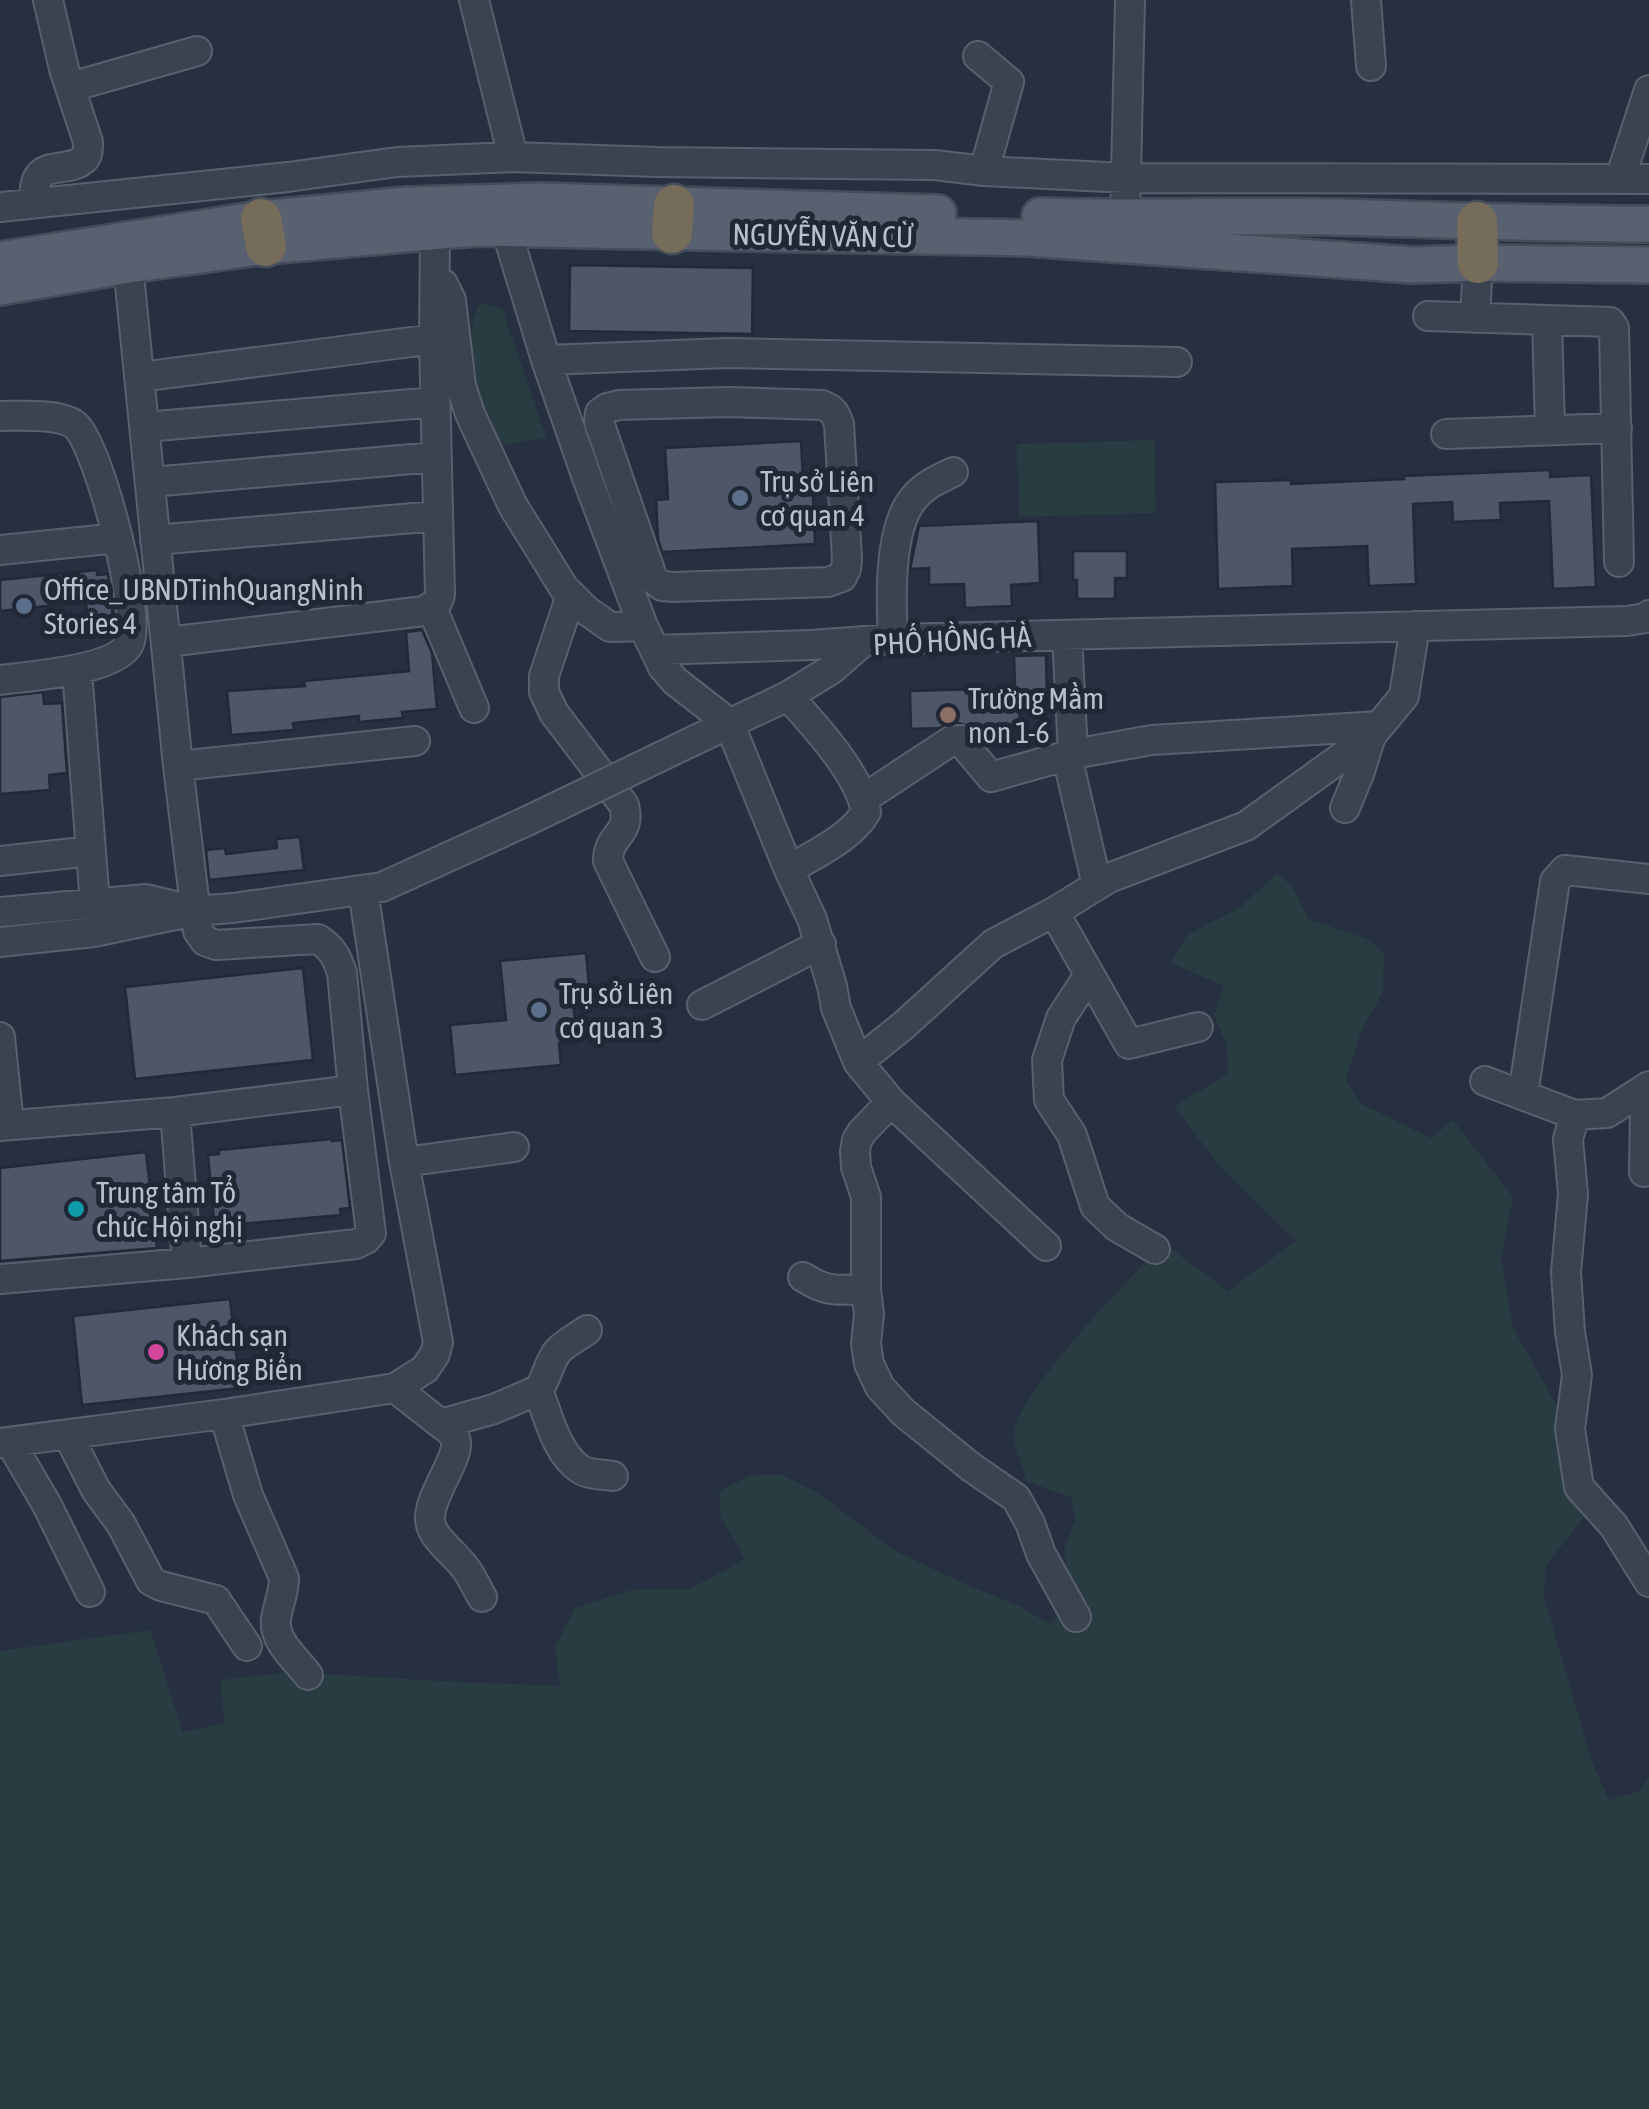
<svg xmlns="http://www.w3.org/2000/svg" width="1649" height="2109" font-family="'Asap Condensed',sans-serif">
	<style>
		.green { fill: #293c41 }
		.building { fill: #4d5769; stroke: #222937; stroke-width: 2.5 }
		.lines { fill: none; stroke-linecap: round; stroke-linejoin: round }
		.minor-casing { stroke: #59606d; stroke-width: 32 }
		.major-casing { stroke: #454b59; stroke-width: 40 }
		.highway-casing { stroke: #464d5a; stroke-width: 45 }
		.minor { stroke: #3b4250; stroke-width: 28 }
		.major { stroke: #596170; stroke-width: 35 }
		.highway { stroke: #756c59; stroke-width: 40 }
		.minor-bridge-casing { stroke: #59606d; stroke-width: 32; stroke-linecap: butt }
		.minor-bridge { stroke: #3b4250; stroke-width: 28 }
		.service-dot { fill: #5c6f8a; stroke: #202735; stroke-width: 4 }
		.education-dot { fill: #8d6e63; stroke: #202735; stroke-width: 4 }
		.culture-dot { fill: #0f9aa8; stroke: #202735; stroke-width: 4 }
		.hotel-dot { fill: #d1479c; stroke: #202735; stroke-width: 4 }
		.labels { text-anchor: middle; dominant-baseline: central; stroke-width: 10; stroke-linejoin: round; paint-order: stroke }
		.street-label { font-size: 30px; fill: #b8beca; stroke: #202735 }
		.poi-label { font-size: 30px; fill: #b8beca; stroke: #202735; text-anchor: start }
	</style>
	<rect width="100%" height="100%" fill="#273040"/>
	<path class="green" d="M 480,303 L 502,308 L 546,438 L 504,445 L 486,432 L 469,375 L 473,318 Z
		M 1154,440 L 1156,513 L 1019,517 L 1017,444 Z
		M 1277,874 L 1292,886 L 1308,919 L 1367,939 L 1384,953 L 1383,992 L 1361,1031 L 1346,1080 L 1361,1104 L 1431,1138 L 1453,1120 L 1513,1197 L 1501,1258 L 1513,1328 L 1557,1406 L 1588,1480 L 1595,1504 L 1546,1565 L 1544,1598 L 1592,1762 L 1609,1800 L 1640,1791 L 1649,1777 L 1649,2109 L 0,2109 L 0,1651 L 150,1630 L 183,1732 L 225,1723 L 220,1680 L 293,1672 L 440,1681 L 560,1686 L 555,1647 L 575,1608 L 632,1590 L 690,1589 L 745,1559 L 721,1517 L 719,1491 L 750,1476 L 780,1474 L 818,1493 L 895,1551 L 972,1587 L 1020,1606 L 1049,1624 L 1072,1601 L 1064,1549 L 1075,1521 L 1072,1498 L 1027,1481 C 1024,1469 1014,1447 1014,1436 C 1014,1395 1132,1277 1163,1243 L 1228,1291 L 1296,1241 L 1221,1168 L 1174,1106 L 1228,1074 L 1227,1046 L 1214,1015 L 1224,986 L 1171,963 L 1187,935 L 1239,908 Z"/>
	<path class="building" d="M 570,265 L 753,268 L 752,334 L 569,331 Z
		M 801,441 L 804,496 L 813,495 L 815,544 L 662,552 L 658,539 L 656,500 L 668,499 L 665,448 Z
		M 1550,470 L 1550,477 L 1591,475 L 1596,587 L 1553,589 L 1549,501 L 1500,503 L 1501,520 L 1453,522 L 1452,502 L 1413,504 L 1416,584 L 1369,586 L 1367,546 L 1292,549 L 1293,586 L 1218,589 L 1215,482 L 1291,480 L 1291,484 L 1404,479 L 1403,476 Z
		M 1038,521 L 1040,583 L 1011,585 L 1012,606 L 965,608 L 964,584 L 929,585 L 929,568 L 910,569 L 919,526 Z
		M 1073,551 L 1127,551 L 1127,578 L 1115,578 L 1115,599 L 1077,599 L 1077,580 L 1073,580 Z
		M 97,570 L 97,575 L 108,574 L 112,603 L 113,633 L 89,636 L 86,602 L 0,611 L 0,580 Z
		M 422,630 L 432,653 L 437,709 L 402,712 L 403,718 L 359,722 L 359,716 L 293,723 L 294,730 L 231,735 L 227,691 L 305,686 L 304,681 L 409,671 L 406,632 Z
		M 1046,655 L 1047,699 L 1019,699 L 1020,726 L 972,727 L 958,723 L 939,728 L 911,729 L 910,691 L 1015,688 L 1014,656 Z
		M 43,692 L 44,704 L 62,703 L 67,773 L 49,775 L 50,790 L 0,794 L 0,697 Z
		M 300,837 L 304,870 L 209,880 L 206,850 L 225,848 L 226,854 L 277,848 L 276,839 Z
		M 586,953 L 590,998 L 573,1000 L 577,1042 L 559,1043 L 561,1065 L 455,1075 L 450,1025 L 506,1020 L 500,961 Z
		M 303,968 L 313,1060 L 135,1079 L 125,987 Z
		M 332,1139 L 332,1141 L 342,1140 L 350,1208 L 340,1209 L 341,1215 L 227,1225 L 226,1221 L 214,1222 L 208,1155 L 219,1154 L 219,1150 Z
		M 146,1152 L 157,1248 L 0,1261 L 0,1168 Z
		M 230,1299 L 240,1388 L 82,1405 L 73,1316 Z"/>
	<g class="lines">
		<g class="minor-casing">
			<path id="minor" d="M 474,0 L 513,157
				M 1366,0 L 1371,66
				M 978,56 L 1009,82 L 984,171
				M 71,87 L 197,51
				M 1620,179 L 1649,90
				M 35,202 C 30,153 68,177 85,158 C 88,155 88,147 88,142 L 64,69 L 48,0
				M 0,207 L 288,177 L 397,162 L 513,157 L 657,162 L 935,165 L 984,171 L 1127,178 L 1649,179
				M 1125,219 L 1130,0
				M 506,229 L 546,360 L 586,475 L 643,626 L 663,667 L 675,681 L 729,723 L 789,870 L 812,919 L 832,986 L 836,1008 L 858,1062 L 891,1102 L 1046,1246
				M 443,284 L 451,300 L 461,386 L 470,414 L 513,506 L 564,588 L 586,610 L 610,627 L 643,626
				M 1428,316 L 1610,322 L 1614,328 L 1619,562
				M 1475,318 L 1478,263
				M 1547,320 L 1550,430
				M 546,360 L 727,353 L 1177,362
				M 140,377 L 434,339
				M 729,402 L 822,405 C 833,409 835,413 839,424 L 847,559 L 846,569 L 842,577 L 828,582 L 673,587 L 662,586 L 653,579 L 599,422 L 600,413 L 607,408 L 619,405 Z
				M 0,416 C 19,416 60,413 75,425 C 99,445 143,617 129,644 C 115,671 29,676 0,680
				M 145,427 L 435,402
				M 1446,434 L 1617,428
				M 151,482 L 435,457
				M 155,540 L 437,516
				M 0,550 L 118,538
				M 571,595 L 544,676 L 544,692 L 554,713 L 624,805 C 632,836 608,833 608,861 L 655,957
				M 432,608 L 474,708
				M 1067,635 L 1073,754
				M 893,639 C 891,601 888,528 914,498 C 924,485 939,479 953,472
				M 167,642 L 424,611 L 437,603 L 440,595 L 434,339 L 435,231
				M 655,650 L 810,645 L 893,639 L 1627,621 L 1646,618 L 1649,615
				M 77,670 L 95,904
				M 788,696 C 814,725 859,773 866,812 C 851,838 814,854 789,870
				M 693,741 L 788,696 L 832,669 L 864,641
				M 1067,756 L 1097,885
				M 178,766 L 415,741
				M 863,799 L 951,741 L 960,740 L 991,777 L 1073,754 L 1152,740 L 1379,726
				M 1345,808 L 1359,774 L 1371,736
				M 0,861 L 91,851
				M 0,912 L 146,899 L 188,909
				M 1054,912 L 1129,1044 L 1198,1027
				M 0,942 L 94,932 L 194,911 L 233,908 L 382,887 L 525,822
				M 1089,975 L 1061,1018 L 1047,1060 L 1049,1100 L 1072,1135 L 1095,1206 L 1117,1227 L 1155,1249
				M 702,1005 L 821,944
				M 0,1037 L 9,1124
				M 858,1062 L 904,1025 L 993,944 L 1054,912 L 1109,878 L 1246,826 L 1371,736 L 1404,696 L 1415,626
				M 1485,1081 L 1575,1115 L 1607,1113 L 1649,1086
				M 1523,1095 L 1555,881 L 1565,870 L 1649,879
				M 891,1102 L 862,1132 L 857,1140 L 855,1151 L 856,1167 L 866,1197 L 866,1289 L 869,1314 L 866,1344 L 869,1364 L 880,1387 L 903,1412 L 971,1467 L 1016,1498 L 1030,1523 L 1041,1554 L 1076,1617
				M 175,1112 L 187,1263
				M 1575,1115 L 1568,1139 L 1573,1194 L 1566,1272 L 1570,1332 L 1577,1375 L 1570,1429 L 1579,1487 L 1614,1526 L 1649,1582
				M 0,1126 L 175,1112 L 353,1090
				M 404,1162 L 514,1147
				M 1644,1172 L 1645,1111 L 1649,1088
				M 803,1277 C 828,1293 837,1290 866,1289
				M 0,1279 L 187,1263 L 356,1244 L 366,1239 L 371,1233 L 353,1090 L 342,973 C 337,957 332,948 318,939 L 216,945 L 205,941 L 198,931 L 178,766 L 128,265
				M 395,1388 L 441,1424 L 494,1409 L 538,1390 C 547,1379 548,1363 558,1351 C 565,1343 578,1337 587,1330
				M 538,1390 C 548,1415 556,1453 580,1469 C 589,1475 602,1474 613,1476
				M 224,1414 L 248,1495 L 284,1578 C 284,1593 278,1605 276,1619 C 273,1641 296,1659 308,1675
				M 441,1424 C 448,1429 455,1433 456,1442 C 458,1460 431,1493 430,1517 C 429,1537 455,1553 466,1569 C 472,1577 476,1587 482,1597
				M 68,1435 L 96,1490 L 121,1524 L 151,1581 L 161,1586 L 216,1600 L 247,1646
				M 10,1442 L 47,1505 L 90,1592
				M 0,1443 L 224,1414 L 395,1388 L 425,1369 L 435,1354 L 438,1342 L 404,1162 L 363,890"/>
		</g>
		<g class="major-casing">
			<path id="major" d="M 1040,216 C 1139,219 1238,215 1337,217 C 1441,220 1545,224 1649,224
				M 0,260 L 261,219 L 408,205 L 540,201 L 938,213
				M 0,287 L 128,265 L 266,246 L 476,228 L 1027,238 L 1413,265 L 1478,263 L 1649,265"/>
		</g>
		<g class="highway-casing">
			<path id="highway" d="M 261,219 L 266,246
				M 1477,222 L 1478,263
				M 672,233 L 674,205"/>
		</g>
		<use href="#minor" class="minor"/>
		<use href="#major" class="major"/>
		<use href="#highway" class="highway"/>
		<g class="minor-bridge-casing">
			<path id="minor-bridge" d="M 525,822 L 693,741"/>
		</g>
		<use href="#minor-bridge" class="minor-bridge"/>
	</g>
	<g class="service-dot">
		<circle cx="740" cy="498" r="10"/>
		<circle cx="24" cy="606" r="10"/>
		<circle cx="539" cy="1010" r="10"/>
	</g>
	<circle class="education-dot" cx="948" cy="715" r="10"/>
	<circle class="culture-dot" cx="76" cy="1209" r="10"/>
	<circle class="hotel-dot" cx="156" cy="1352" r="10"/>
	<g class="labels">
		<g class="street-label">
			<text transform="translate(823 235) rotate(1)">NGUYỄN VĂN CỪ</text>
			<text transform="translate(952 640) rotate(-3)">PHỐ HỒNG HÀ</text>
		</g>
		<g class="poi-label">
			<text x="760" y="481">Trụ sở Liên<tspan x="760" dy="34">cơ quan 4</tspan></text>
			<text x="44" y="589">Office_UBNDTinhQuangNinh<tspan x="44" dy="34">Stories 4</tspan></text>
			<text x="968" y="698">Trường Mầm<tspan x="968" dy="34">non 1-6</tspan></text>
			<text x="559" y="993">Trụ sở Liên<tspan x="559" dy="34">cơ quan 3</tspan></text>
			<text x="96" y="1192">Trung tâm Tổ<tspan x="96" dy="34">chức Hội nghị</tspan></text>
			<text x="176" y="1335">Khách sạn<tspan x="176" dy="34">Hương Biển</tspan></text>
		</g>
	</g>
</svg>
